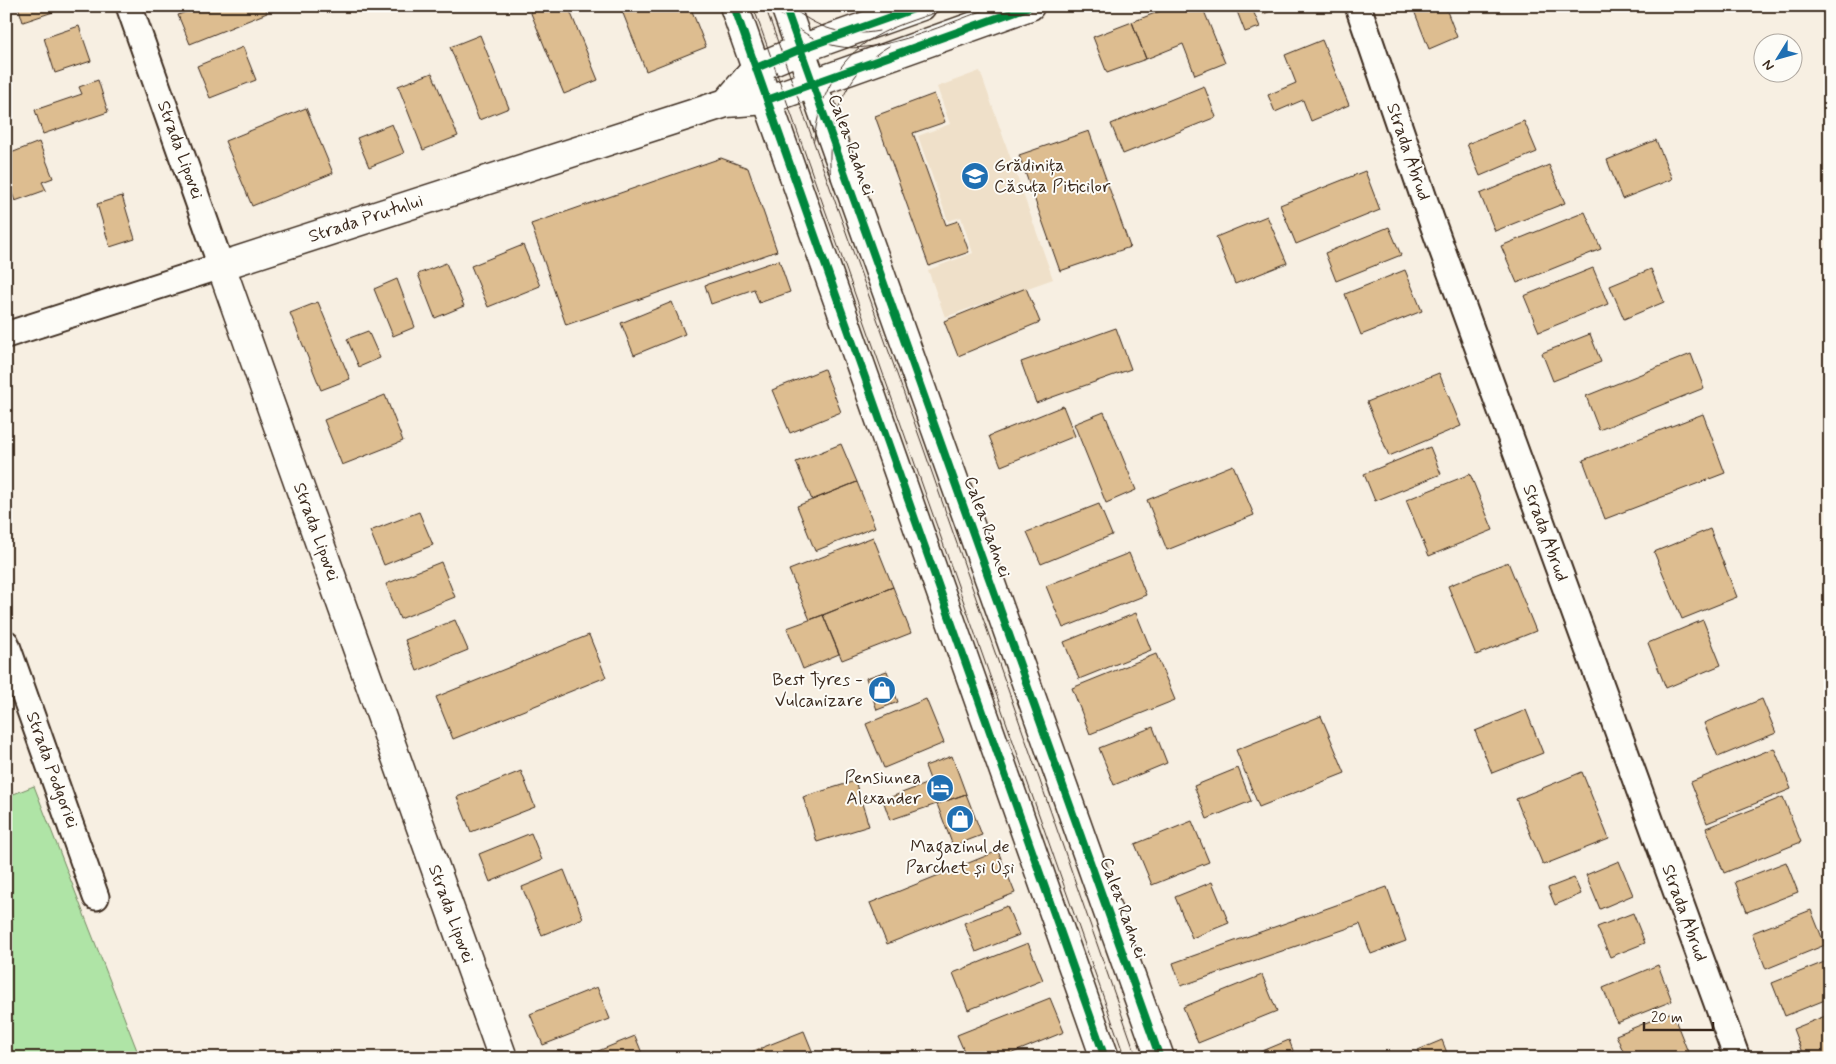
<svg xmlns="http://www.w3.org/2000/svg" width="1836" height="1064" font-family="Mynerve,sans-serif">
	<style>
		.built { fill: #efe0c9 }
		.green { fill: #afe4a6; stroke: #758762 }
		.building { fill: #ddbd90; stroke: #3b2a1e }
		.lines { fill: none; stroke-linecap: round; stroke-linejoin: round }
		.minor-casing { stroke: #3b2a1e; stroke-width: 29 }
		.tertiary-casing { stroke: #3b2a1e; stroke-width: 31 }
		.primary-casing { stroke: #3b2a1e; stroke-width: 31 }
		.minor { stroke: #fdfcf7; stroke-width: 25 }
		.tertiary { stroke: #fdfcf7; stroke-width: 28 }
		.primary { stroke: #fdfcf7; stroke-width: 28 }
		.tram { stroke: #3b2a1e; stroke-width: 1 }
		.cycleway-casing { stroke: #fdfcf7; stroke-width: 11 }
		.cycleway { stroke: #00873e; stroke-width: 8 }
		.labels { text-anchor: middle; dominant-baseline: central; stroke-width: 4; stroke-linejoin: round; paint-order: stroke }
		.street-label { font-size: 18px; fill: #3b2a1e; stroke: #fdfcf7 }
		.poi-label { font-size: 18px; fill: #3b2a1e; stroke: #fdfcf7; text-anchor: end }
	</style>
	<rect width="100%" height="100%" fill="#f7efe2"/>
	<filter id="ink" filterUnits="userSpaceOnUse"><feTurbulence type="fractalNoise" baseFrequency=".02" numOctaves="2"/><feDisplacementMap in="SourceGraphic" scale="10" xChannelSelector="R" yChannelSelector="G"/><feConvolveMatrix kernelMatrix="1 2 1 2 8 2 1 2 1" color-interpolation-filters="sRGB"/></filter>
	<g filter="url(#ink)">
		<path class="built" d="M 980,71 L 1053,279 L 945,317 L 928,270 L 973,253 L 961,217 L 948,221 L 918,136 L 950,124 L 937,87 Z"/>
		<path class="green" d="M 34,786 L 140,1058 L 6,1058 L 6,797 Z"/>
		<path class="building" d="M 18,6 L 71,6 L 23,22 Z
			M 201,6 L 265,6 L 267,13 L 190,44 L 178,15 Z
			M 528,6 L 568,6 L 598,80 L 564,94 Z
			M 620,6 L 690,6 L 706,47 L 646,71 Z
			M 1173,6 L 1202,6 L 1225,63 L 1195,75 L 1183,44 L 1146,59 L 1132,22 Z
			M 1235,6 L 1251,6 L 1260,27 L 1245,32 Z
			M 1260,6 L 1278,6 L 1279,8 L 1263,14 Z
			M 1418,6 L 1445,6 L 1457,37 L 1429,49 L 1413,8 Z
			M 1132,22 L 1146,59 L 1107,73 L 1093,37 Z
			M 79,26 L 91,61 L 55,73 L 44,38 Z
			M 480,35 L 509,108 L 479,120 L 450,47 Z
			M 1322,40 L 1349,105 L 1311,121 L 1303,100 L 1275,112 L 1268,95 L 1296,83 L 1285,55 Z
			M 243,47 L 256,80 L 210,98 L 197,66 Z
			M 432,73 L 458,136 L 423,150 L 398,86 Z
			M 98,80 L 108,112 L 43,134 L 35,110 L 82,94 L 79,87 Z
			M 1204,86 L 1216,117 L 1123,154 L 1111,124 Z
			M 934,94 L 945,122 L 913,133 L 946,225 L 958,221 L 969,252 L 929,266 L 875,116 Z
			M 306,108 L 333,173 L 252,206 L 225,141 Z
			M 1524,121 L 1537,152 L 1480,176 L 1467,144 Z
			M 392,124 L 404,153 L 369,167 L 357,138 Z
			M 1089,131 L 1130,247 L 1060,271 L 1019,155 Z
			M 1656,140 L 1672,179 L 1622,199 L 1607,160 Z
			M 39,142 L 53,178 L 42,182 L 46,190 L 15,201 L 6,177 L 6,155 Z
			M 721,158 L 748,168 L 777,251 L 566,325 L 531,224 Z
			M 1549,165 L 1565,203 L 1495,231 L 1480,194 Z
			M 1365,171 L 1380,210 L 1296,244 L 1280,205 Z
			M 122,196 L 135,239 L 110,247 L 97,204 Z
			M 1585,212 L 1601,249 L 1517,283 L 1501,246 Z
			M 1267,216 L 1287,263 L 1235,284 L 1216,237 Z
			M 1389,227 L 1401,255 L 1336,281 L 1325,253 Z
			M 523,245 L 540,286 L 488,307 L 471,266 Z
			M 779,260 L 790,292 L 759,303 L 754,289 L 711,304 L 705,285 Z
			M 446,263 L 464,306 L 435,318 L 418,274 Z
			M 1593,268 L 1608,304 L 1539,332 L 1524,296 Z
			M 1651,269 L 1664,302 L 1624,319 L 1610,286 Z
			M 1405,270 L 1422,311 L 1361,335 L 1345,294 Z
			M 397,279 L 415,327 L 393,336 L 374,289 Z
			M 1026,288 L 1040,322 L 958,356 L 944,321 Z
			M 318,302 L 350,379 L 321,390 L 290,313 Z
			M 672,302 L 685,334 L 634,355 L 621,323 Z
			M 1116,328 L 1131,369 L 1036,403 L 1021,362 Z
			M 368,331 L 380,358 L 359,367 L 347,339 Z
			M 1590,334 L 1601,362 L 1553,381 L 1542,353 Z
			M 1691,354 L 1704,388 L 1599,430 L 1586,396 Z
			M 824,369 L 841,412 L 790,433 L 772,390 Z
			M 1439,373 L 1461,426 L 1389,456 L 1367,402 Z
			M 385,395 L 403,441 L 342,465 L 324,420 Z
			M 1063,406 L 1075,436 L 1001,466 L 989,436 Z
			M 1104,412 L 1136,490 L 1106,503 L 1074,424 Z
			M 1703,414 L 1725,473 L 1605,519 L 1583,460 Z
			M 841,444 L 857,482 L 812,500 L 796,462 Z
			M 1430,447 L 1441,474 L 1375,501 L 1364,474 Z
			M 1233,465 L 1254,515 L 1167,550 L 1147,500 Z
			M 1470,474 L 1493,530 L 1429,556 L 1406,500 Z
			M 857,482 L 875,527 L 815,551 L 797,506 Z
			M 1099,504 L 1112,535 L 1041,564 L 1027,532 Z
			M 419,512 L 433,545 L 384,565 L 370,531 Z
			M 1710,529 L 1737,597 L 1682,619 L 1654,552 Z
			M 873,537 L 893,587 L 810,620 L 789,570 Z
			M 1129,553 L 1146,595 L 1063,628 L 1046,586 Z
			M 441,562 L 455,597 L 400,619 L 386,584 Z
			M 1508,562 L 1536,631 L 1476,655 L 1448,586 Z
			M 893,587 L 911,633 L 842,660 L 823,615 Z
			M 1136,613 L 1151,650 L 1079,679 L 1064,642 Z
			M 823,615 L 839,654 L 803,669 L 787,628 Z
			M 455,620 L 468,650 L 417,671 L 405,640 Z
			M 1703,620 L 1721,665 L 1666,688 L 1648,643 Z
			M 589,635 L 606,677 L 453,739 L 436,697 Z
			M 1156,654 L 1175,700 L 1090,734 L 1072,688 Z
			M 887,671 L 898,702 L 877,710 L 866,678 Z
			M 926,699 L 944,743 L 884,768 L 866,724 Z
			M 1762,699 L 1776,733 L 1718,757 L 1704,723 Z
			M 1526,710 L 1543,753 L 1492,773 L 1475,731 Z
			M 1321,716 L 1345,773 L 1259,807 L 1236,750 Z
			M 1153,727 L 1167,763 L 1114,785 L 1099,748 Z
			M 1774,748 L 1791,789 L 1707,823 L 1691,782 Z
			M 952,756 L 966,794 L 890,820 L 883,800 L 931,782 L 925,766 Z
			M 1238,768 L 1251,801 L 1207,819 L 1194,786 Z
			M 521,771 L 535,807 L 471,832 L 457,797 Z
			M 1582,772 L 1609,839 L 1543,865 L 1516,799 Z
			M 855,781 L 869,826 L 817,842 L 803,797 Z
			M 966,794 L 982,835 L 953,846 L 937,804 Z
			M 1783,797 L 1801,842 L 1724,873 L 1706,828 Z
			M 1192,821 L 1209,862 L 1152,885 L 1135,844 Z
			M 531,833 L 542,860 L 490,882 L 479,854 Z
			M 998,851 L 1015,893 L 887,944 L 870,903 Z
			M 1619,861 L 1633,895 L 1600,909 L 1586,875 Z
			M 1786,862 L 1798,892 L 1747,912 L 1735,882 Z
			M 564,870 L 583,918 L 542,935 L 522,887 Z
			M 1574,878 L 1581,894 L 1555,905 L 1548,888 Z
			M 1212,882 L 1229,923 L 1192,938 L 1175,897 Z
			M 1387,887 L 1406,941 L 1371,954 L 1360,924 L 1181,986 L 1173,963 Z
			M 1007,906 L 1019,935 L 976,952 L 964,923 Z
			M 1811,910 L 1825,945 L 1766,969 L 1752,933 Z
			M 1633,913 L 1645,943 L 1610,957 L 1597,927 Z
			M 1028,943 L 1043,980 L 968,1010 L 953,973 Z
			M 1827,961 L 1830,968 L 1830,998 L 1785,1016 L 1772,983 Z
			M 1658,965 L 1672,1001 L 1617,1023 L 1603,988 Z
			M 1262,975 L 1277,1011 L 1198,1043 L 1183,1007 Z
			M 597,987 L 610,1019 L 543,1045 L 530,1014 Z
			M 1050,998 L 1064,1032 L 1000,1058 L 967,1058 L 957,1035 Z
			M 1672,1012 L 1688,1052 L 1674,1058 L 1626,1058 L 1616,1035 Z
			M 1830,1014 L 1830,1058 L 1804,1058 L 1793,1029 Z
			M 804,1031 L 815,1058 L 736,1058 Z
			M 635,1036 L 644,1058 L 581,1058 Z
			M 1289,1040 L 1296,1058 L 1246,1058 Z
			M 1442,1040 L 1449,1058 L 1422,1058 L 1418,1050 Z"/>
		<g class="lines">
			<g class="minor-casing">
				<path id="minor" d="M 1358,6 L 1431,219 L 1737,1058
					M 6,335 L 221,266 L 129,6
					M 6,643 L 96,897"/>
			</g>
			<g class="tertiary-casing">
				<path id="tertiary" d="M 726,103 L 756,68 L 801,49 L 922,6
					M 503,1058 L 221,266 L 726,103 L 767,100 L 1030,6"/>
			</g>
			<g class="primary-casing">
				<path id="primary" d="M 734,6 L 1105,1058
					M 785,6 L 1160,1058"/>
			</g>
			<use href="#minor" class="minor"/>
			<use href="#tertiary" class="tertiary"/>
			<use href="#primary" class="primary"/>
			<path class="tram" d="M 753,6 L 1125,1058
				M 765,6 L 922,444 L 1137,1058
				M 772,6 C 790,24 811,41 836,46 C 879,56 953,21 995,6
				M 790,6 C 816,28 844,38 879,31
				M 814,140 C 819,99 837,59 873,38 C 898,23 928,16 955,6
				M 831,180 C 825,130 842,72 889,46"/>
			<g class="cycleway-casing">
				<path id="cycleway" d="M 734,6 L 1105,1058
					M 785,6 L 1160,1058
					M 756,68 L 801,49 L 922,6
					M 767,100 L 1030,6"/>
			</g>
			<use href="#cycleway" class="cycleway"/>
		</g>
	</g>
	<defs>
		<g id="school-disc" transform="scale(1.4375)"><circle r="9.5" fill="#1f6fb2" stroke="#fdfcf7"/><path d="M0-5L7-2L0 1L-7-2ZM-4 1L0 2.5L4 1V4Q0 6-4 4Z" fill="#fff"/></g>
		<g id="shop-disc" transform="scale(1.4375)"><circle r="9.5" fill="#1f6fb2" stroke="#fdfcf7"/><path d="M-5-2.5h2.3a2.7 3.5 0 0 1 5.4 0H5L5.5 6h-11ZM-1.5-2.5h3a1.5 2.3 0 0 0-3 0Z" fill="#fff"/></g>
		<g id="hotel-disc" transform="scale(1.4375)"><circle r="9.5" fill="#1f6fb2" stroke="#fdfcf7"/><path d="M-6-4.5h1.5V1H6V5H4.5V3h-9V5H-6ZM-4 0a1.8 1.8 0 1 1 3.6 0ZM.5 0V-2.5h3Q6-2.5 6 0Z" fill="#fff"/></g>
	</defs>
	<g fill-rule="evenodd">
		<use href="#school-disc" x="975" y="176"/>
		<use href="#shop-disc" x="882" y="690"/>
		<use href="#hotel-disc" x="940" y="788"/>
		<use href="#shop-disc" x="960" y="819"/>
	</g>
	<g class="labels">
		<g class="street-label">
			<text transform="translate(851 145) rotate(70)">Calea Radnei</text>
			<text transform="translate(180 150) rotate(70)">Strada Lipovei</text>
			<text transform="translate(1408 152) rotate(71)">Strada Abrud</text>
			<text transform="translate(366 219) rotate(-18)">Strada Prutului</text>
			<text transform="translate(987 527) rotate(70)">Calea Radnei</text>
			<text transform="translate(316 532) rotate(70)">Strada Lipovei</text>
			<text transform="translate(1545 533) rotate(70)">Strada Abrud</text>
			<text transform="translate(52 770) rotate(70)">Strada Podgoriei</text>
			<text transform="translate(1123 908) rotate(70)">Calea Radnei</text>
			<text transform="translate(1684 913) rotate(70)">Strada Abrud</text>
			<text transform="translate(451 914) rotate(70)">Strada Lipovei</text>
		</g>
		<g class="poi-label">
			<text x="994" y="166" text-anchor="start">Grădinița<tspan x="994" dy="21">Căsuța Piticilor</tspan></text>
			<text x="863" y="680">Best Tyres -<tspan x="863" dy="21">Vulcanizare</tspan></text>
			<text x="921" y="778">Pensiunea<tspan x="921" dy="21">Alexander</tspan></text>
			<text x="960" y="847" text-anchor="middle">Magazinul de<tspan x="960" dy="21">Parchet și Uși</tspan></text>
		</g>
	</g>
	<rect width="1836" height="1064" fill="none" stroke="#fdfcf7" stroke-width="25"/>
	<rect x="12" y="12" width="1811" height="1039" fill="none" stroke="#3b2a1e" stroke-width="2" filter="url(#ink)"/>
	<g transform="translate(1778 58) rotate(233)"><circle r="24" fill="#fdfcf7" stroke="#afa8a0"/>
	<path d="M0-4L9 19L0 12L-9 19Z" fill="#1f6fb2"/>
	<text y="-8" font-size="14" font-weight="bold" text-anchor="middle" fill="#3b2a1e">N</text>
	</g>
	<path d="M1644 1022v8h69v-8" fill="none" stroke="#3b2a1e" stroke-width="2.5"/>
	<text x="1651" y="1022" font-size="15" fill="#3b2a1e" stroke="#fdfcf7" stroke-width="4" paint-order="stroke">20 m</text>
</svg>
